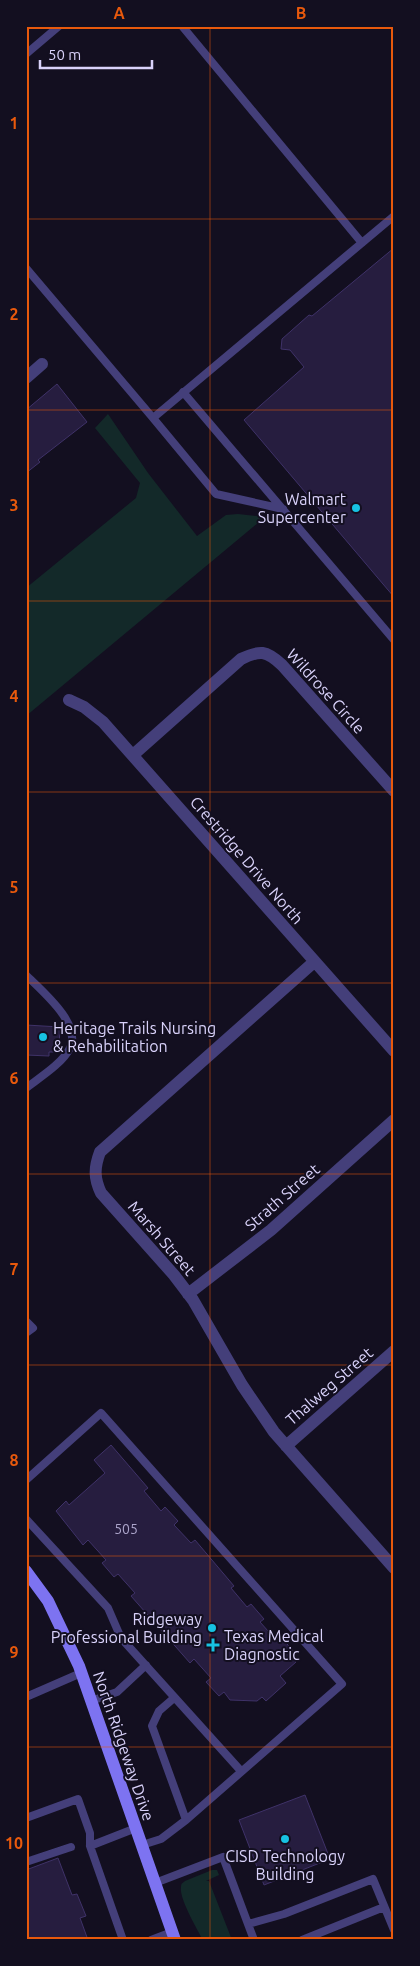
<svg xmlns="http://www.w3.org/2000/svg" width="420" height="1966" font-family="Ubuntu,sans-serif">
	<style>
		.green { fill: #132929 }
		.building { fill: #261d3f; stroke: #3f3268 }
		.lines { fill: none; stroke-linecap: round; stroke-linejoin: round }
		.lane { stroke: #443f7a; stroke-width: 8 }
		.street { stroke: #443f7a; stroke-width: 12 }
		.secondary { stroke: #7d73f1; stroke-width: 12 }
		.grid { fill: none; stroke: #e8590c; stroke-width: 1; stroke-opacity: 0.55 }
		.poi-dot { fill: #17c2e2; stroke: #130f20; stroke-width: 2 }
		.labels { text-anchor: middle; dominant-baseline: central; stroke-width: 4; stroke-linejoin: round; paint-order: stroke }
		.number-label { font-size: 14px; fill: #aca5cb }
		.poi-label { font-size: 16px; fill: #d9d2fa; stroke: #130f20; text-anchor: end }
		.street-label { font-size: 16px; fill: #d9d2fa; stroke: #130f20 }
		.neatline { fill: none; stroke: #e8590c; stroke-width: 2 }
		.grid-label { font-size: 16px; text-anchor: middle; font-weight: bold; fill: #e8590c }
	</style>
	<rect width="100%" height="100%" fill="#130f20"/>
	<path class="green" d="M 108,414 L 148,473 L 197,536 L 226,515 L 238,514 L 265,517 L 26,716 L 26,588 L 136,498 L 140,483 L 95,428 Z
		M 212,1870 L 217,1870 L 219,1875 L 206,1881 L 209,1881 L 232,1940 L 203,1940 C 197,1929 179,1898 181,1887 C 181,1883 183,1883 185,1881 Z"/>
	<path class="building" d="M 394,248 L 394,597 L 244,420 L 304,367 L 290,350 L 281,349 L 282,339 L 309,315 L 312,316 Z
		M 57,384 L 87,422 L 38,460 L 40,462 L 26,473 L 26,410 Z
		M 26,1025 L 60,1027 L 59,1047 L 55,1047 L 55,1052 L 49,1052 L 49,1056 L 26,1055 Z
		M 111,1445 L 148,1488 L 144,1491 L 161,1511 L 165,1507 L 178,1521 L 174,1525 L 191,1543 L 195,1540 L 234,1586 L 231,1588 L 247,1607 L 251,1604 L 264,1619 L 260,1622 L 277,1641 L 281,1637 L 294,1652 L 290,1655 L 296,1662 L 280,1676 L 286,1683 L 266,1701 L 262,1697 L 257,1701 L 230,1700 L 224,1692 L 219,1696 L 206,1682 L 211,1678 L 194,1659 L 190,1663 L 131,1596 L 135,1593 L 118,1574 L 114,1577 L 102,1563 L 106,1560 L 88,1540 L 83,1545 L 56,1511 L 66,1501 L 69,1505 L 105,1473 L 94,1460 Z
		M 305,1795 L 330,1859 L 264,1885 L 239,1820 Z
		M 58,1858 L 72,1895 L 77,1894 L 86,1916 L 80,1918 L 88,1940 L 26,1940 L 26,1870 Z"/>
	<g class="lines">
		<path class="lane" d="M 182,26 L 362,243
			M 26,54 L 59,26
			M 26,268 L 153,418 L 394,216
			M 183,392 L 394,640
			M 153,418 L 216,494 L 283,509
			M 26,975 C 42,991 82,1024 70,1048 C 63,1063 39,1078 26,1088
			M 26,1321 L 33,1328 L 26,1333
			M 26,1480 L 101,1413 L 342,1684 L 186,1820 L 161,1839 L 142,1845
			M 26,1519 L 108,1608 L 121,1638 L 241,1771
			M 26,1697 L 81,1673
			M 174,1698 L 159,1711 L 152,1726 L 186,1820
			M 91,1701 L 117,1692 L 146,1665
			M 26,1818 L 78,1799 L 90,1833 L 90,1846 L 123,1940
			M 90,1846 L 136,1828
			M 26,1862 L 71,1847
			M 155,1883 L 223,1857 L 248,1924 L 284,1914 L 373,1879 L 394,1930
			M 248,1924 L 254,1940
			M 151,1940 L 172,1932
			M 302,1940 L 384,1907"/>
		<path class="street" d="M 26,378 L 42,364
			M 69,700 L 84,707 L 103,722 L 394,1051
			M 133,755 L 241,659 C 260,650 266,650 282,665 L 394,791
			M 314,962 L 100,1152 C 94,1168 94,1178 101,1193 L 174,1275 L 193,1300 L 242,1385 L 274,1432 L 394,1568
			M 188,1294 L 271,1230 L 394,1120
			M 286,1446 L 394,1351"/>
		<path class="secondary" d="M 26,1571 L 48,1601 L 79,1666 L 175,1940"/>
	</g>
	<path class="grid" d="M 210,26 L 210,1940M 26,219 L 394,219M 26,410 L 394,410M 26,601 L 394,601M 26,792 L 394,792M 26,983 L 394,983M 26,1174 L 394,1174M 26,1365 L 394,1365M 26,1556 L 394,1556M 26,1747 L 394,1747"/>
	<g class="poi-dot">
		<circle cx="356" cy="508" r="5"/>
		<circle cx="43" cy="1037" r="5"/>
		<circle cx="212" cy="1628" r="5"/>
		<path d="M210.5 1637.5h5v5h5v5h-5v5h-5v-5h-5v-5h5z"/>
		<circle cx="285" cy="1839" r="5"/>
	</g>
	<g class="labels">
		<g class="number-label">
			<text x="126" y="1529">505</text>
		</g>
		<g class="poi-label">
			<text x="346" y="499">Walmart<tspan x="346" dy="18">Supercenter</tspan></text>
			<text x="53" y="1028" text-anchor="start">Heritage Trails Nursing<tspan x="53" dy="18">&amp; Rehabilitation</tspan></text>
			<text x="202" y="1619">Ridgeway<tspan x="202" dy="18">Professional Building</tspan></text>
			<text x="224" y="1636" text-anchor="start">Texas Medical<tspan x="224" dy="18">Diagnostic</tspan></text>
			<text x="285" y="1856" text-anchor="middle">CISD Technology<tspan x="285" dy="18">Building</tspan></text>
		</g>
		<g class="street-label">
			<text transform="translate(326 691) rotate(48)">Wildrose Circle</text>
			<text transform="translate(247 860) rotate(49)">Crestridge Drive North</text>
			<text transform="translate(282 1197) rotate(-41)">Strath Street</text>
			<text transform="translate(162 1238) rotate(49)">Marsh Street</text>
			<text transform="translate(329 1386) rotate(-41)">Thalweg Street</text>
			<text transform="translate(124 1746) rotate(71)">North Ridgeway Drive</text>
		</g>
	</g>
	<rect width="420" height="1966" fill="none" stroke="#130f20" stroke-width="55"/>
	<path d="M40 60v8h112v-8" fill="none" stroke="#d9d2fa" stroke-width="2.5"/>
	<text x="48" y="60" font-size="15" fill="#d9d2fa" stroke="#130f20" stroke-width="4" paint-order="stroke">50 m</text>
	<rect x="28" y="28" width="364" height="1910" class="neatline"/>
	<g class="grid-label">
		<text x="119" y="19">A</text>
		<text x="301" y="19">B</text>
		<text x="14" y="129">1</text>
		<text x="14" y="320">2</text>
		<text x="14" y="511">3</text>
		<text x="14" y="702">4</text>
		<text x="14" y="893">5</text>
		<text x="14" y="1084">6</text>
		<text x="14" y="1275">7</text>
		<text x="14" y="1466">8</text>
		<text x="14" y="1658">9</text>
		<text x="14" y="1849">10</text>
	</g>
</svg>
